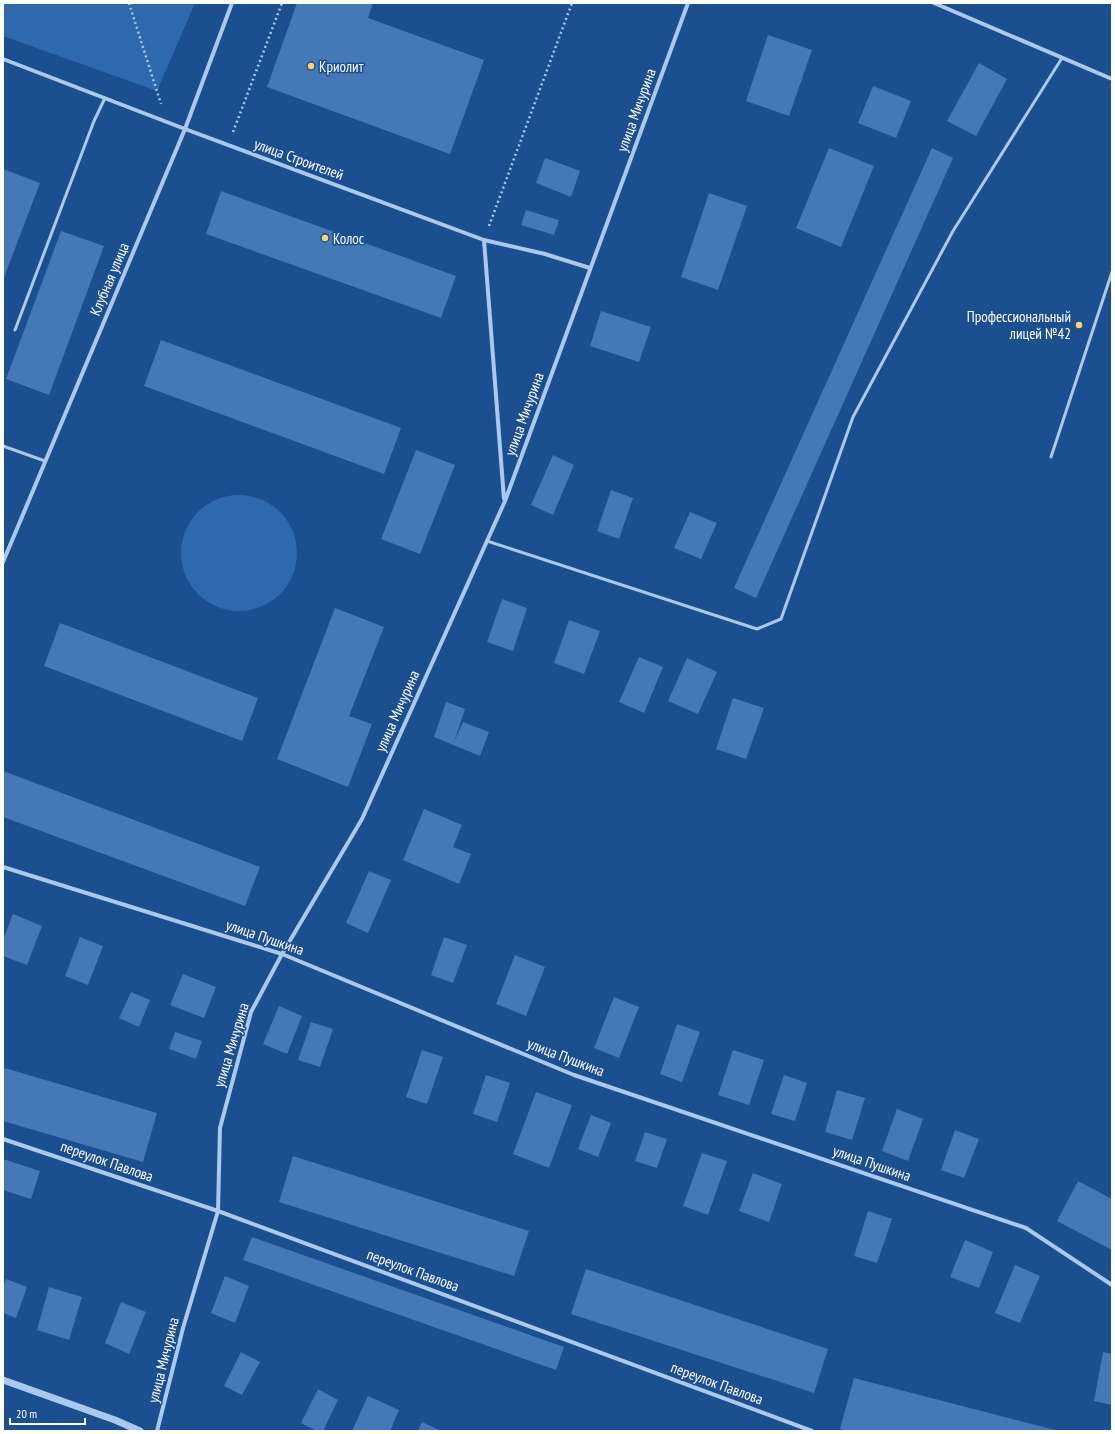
<svg xmlns="http://www.w3.org/2000/svg" width="1115" height="1434" font-family="'PT Sans Narrow',sans-serif">
	<style>
		.green { fill: #2e69ad }
		.building { fill: #4478b7 }
		.lines { fill: none; stroke-linecap: round; stroke-linejoin: round }
		.path { stroke: #a9c9ee; stroke-width: 2.5; stroke-dasharray: 2 3; stroke-linecap: butt }
		.service { stroke: #a9c9ee; stroke-width: 3 }
		.minor { stroke: #a9c9ee; stroke-width: 4 }
		.tertiary { stroke: #a9c9ee; stroke-width: 7 }
		.poi-dot { fill: #ffd166; stroke: #1b4f8f; stroke-width: 1.5 }
		.labels { text-anchor: middle; dominant-baseline: central; stroke-width: 3; stroke-linejoin: round; paint-order: stroke }
		.poi-label { font-size: 15px; fill: #fff; stroke: #1b4f8f; text-anchor: start }
		.street-label { font-size: 15px; fill: #fff; stroke: #1b4f8f }
	</style>
	<rect width="100%" height="100%" fill="#1b4f8f"/>
	<path class="green" d="M 3,3 L 195,3 L 157,91 L 3,36 Z
		M181 553a58 58 0 1 1 116 0a58 58 0 1 1-116 0Z"/>
	<path class="building" d="M 297,3 L 373,3 L 368,18 L 484,60 L 450,154 L 267,87 Z
		M 768,35 L 812,50 L 789,116 L 746,101 Z
		M 979,63 L 1007,79 L 976,136 L 947,121 Z
		M 873,86 L 911,101 L 896,138 L 858,123 Z
		M 829,148 L 874,166 L 841,247 L 796,228 Z
		M 932,148 L 953,158 L 756,598 L 734,588 Z
		M 545,158 L 580,171 L 571,197 L 536,183 Z
		M 3,169 L 40,183 L 3,280 Z
		M 221,191 L 456,276 L 441,318 L 206,234 Z
		M 709,193 L 747,206 L 718,290 L 681,277 Z
		M 526,210 L 559,220 L 554,235 L 521,225 Z
		M 61,231 L 104,246 L 49,395 L 6,379 Z
		M 601,311 L 651,327 L 639,362 L 590,346 Z
		M 161,340 L 401,428 L 384,474 L 144,386 Z
		M 416,450 L 455,465 L 420,554 L 381,539 Z
		M 553,455 L 574,465 L 553,515 L 531,505 Z
		M 611,490 L 633,498 L 619,539 L 597,531 Z
		M 690,512 L 717,523 L 701,559 L 674,548 Z
		M 502,599 L 527,608 L 513,651 L 487,642 Z
		M 335,608 L 384,627 L 349,716 L 372,724 L 348,787 L 277,759 Z
		M 569,620 L 600,631 L 584,674 L 554,663 Z
		M 60,623 L 258,698 L 242,741 L 44,666 Z
		M 639,657 L 663,667 L 644,713 L 619,702 Z
		M 687,658 L 717,672 L 698,714 L 668,701 Z
		M 733,698 L 764,708 L 746,759 L 716,749 Z
		M 446,702 L 465,709 L 454,742 L 463,722 L 489,732 L 480,756 L 434,737 Z
		M 3,771 L 260,867 L 245,906 L 3,817 Z
		M 424,809 L 462,825 L 453,847 L 471,854 L 459,884 L 403,860 Z
		M 369,871 L 391,880 L 368,933 L 346,923 Z
		M 13,914 L 42,926 L 27,965 L 3,956 L 3,940 Z
		M 80,937 L 103,946 L 88,985 L 65,976 Z
		M 444,937 L 467,945 L 453,983 L 431,975 Z
		M 515,955 L 545,967 L 526,1016 L 496,1004 Z
		M 183,974 L 216,987 L 204,1018 L 170,1005 Z
		M 131,992 L 150,1000 L 139,1027 L 119,1018 Z
		M 614,997 L 639,1007 L 619,1058 L 594,1048 Z
		M 279,1006 L 302,1016 L 287,1054 L 263,1044 Z
		M 311,1022 L 333,1029 L 320,1067 L 298,1060 Z
		M 677,1024 L 700,1032 L 682,1082 L 660,1074 Z
		M 175,1032 L 202,1041 L 196,1059 L 169,1049 Z
		M 422,1050 L 443,1057 L 427,1104 L 406,1097 Z
		M 733,1050 L 764,1060 L 749,1105 L 718,1095 Z
		M 5,1068 L 157,1113 L 143,1162 L 3,1121 L 3,1073 Z
		M 486,1075 L 510,1083 L 497,1122 L 473,1114 Z
		M 784,1075 L 807,1083 L 795,1121 L 771,1114 Z
		M 837,1090 L 865,1098 L 852,1140 L 825,1132 Z
		M 536,1092 L 572,1105 L 549,1168 L 513,1154 Z
		M 897,1109 L 923,1119 L 908,1161 L 882,1151 Z
		M 591,1115 L 611,1123 L 598,1157 L 578,1149 Z
		M 955,1130 L 979,1139 L 964,1178 L 941,1170 Z
		M 645,1132 L 667,1139 L 657,1168 L 635,1161 Z
		M 702,1153 L 727,1161 L 708,1215 L 683,1206 Z
		M 293,1156 L 529,1231 L 514,1276 L 279,1202 Z
		M 3,1159 L 40,1171 L 31,1199 L 3,1190 Z
		M 753,1173 L 782,1184 L 769,1222 L 739,1211 Z
		M 1078,1181 L 1112,1199 L 1112,1250 L 1057,1221 Z
		M 868,1211 L 892,1219 L 877,1263 L 854,1256 Z
		M 252,1237 L 564,1347 L 556,1370 L 243,1260 Z
		M 965,1240 L 993,1252 L 979,1288 L 950,1277 Z
		M 1015,1265 L 1040,1276 L 1020,1323 L 995,1313 Z
		M 586,1269 L 828,1349 L 814,1393 L 571,1314 Z
		M 225,1276 L 249,1286 L 235,1323 L 211,1313 Z
		M 6,1279 L 27,1287 L 16,1318 L 3,1313 L 3,1288 Z
		M 49,1287 L 82,1297 L 69,1340 L 37,1330 Z
		M 121,1302 L 146,1312 L 129,1354 L 105,1343 Z
		M 241,1352 L 260,1362 L 242,1395 L 224,1386 Z
		M 1103,1352 L 1112,1354 L 1112,1405 L 1094,1401 Z
		M 854,1378 L 1055,1430 L 1055,1431 L 847,1431 L 840,1429 Z
		M 318,1389 L 338,1400 L 323,1431 L 317,1431 L 301,1423 Z
		M 368,1396 L 399,1410 L 390,1431 L 352,1431 Z
		M 422,1422 L 441,1431 L 418,1431 Z"/>
	<g class="lines">
		<path class="path" d="M 129,3 L 161,104
			M 233,132 L 282,3
			M 489,226 L 572,3"/>
		<path class="service" d="M 15,330 L 94,121 L 105,98
			M 3,446 L 45,461
			M 1051,457 L 1112,272
			M 487,541 L 757,629 L 781,619 L 853,417 L 953,231 L 1062,58"/>
		<path class="minor" d="M 934,3 L 1112,79
			M 3,59 L 185,129 L 484,240 L 545,254 L 590,268
			M 484,240 L 504,499
			M 3,562 L 185,129 L 232,3
			M 3,867 L 282,954 L 574,1075 L 1026,1228 L 1112,1285
			M 3,1139 L 218,1211 L 812,1431
			M 157,1431 L 183,1328 L 218,1211 L 220,1128 L 251,1012 L 282,954 L 362,819 L 505,501 L 688,3"/>
		<path class="tertiary" d="M 3,1380 L 115,1420 L 140,1431"/>
	</g>
	<g class="poi-dot">
		<circle cx="311" cy="66" r="4"/>
		<circle cx="325" cy="238" r="4"/>
		<circle cx="1079" cy="325" r="4"/>
	</g>
	<g class="labels">
		<g class="poi-label">
			<text x="319" y="66">Криолит</text>
			<text x="333" y="238">Колос</text>
			<text x="1071" y="316" text-anchor="end">Профессиональный<tspan x="1071" dy="17">лицей №42</tspan></text>
		</g>
		<g class="street-label">
			<text transform="translate(636 110) rotate(-70)">улица Мичурина</text>
			<text transform="translate(299 159) rotate(20)">улица Строителей</text>
			<text transform="translate(109 279) rotate(-67)">Клубная улица</text>
			<text transform="translate(524 414) rotate(-70)">улица Мичурина</text>
			<text transform="translate(397 711) rotate(-66)">улица Мичурина</text>
			<text transform="translate(265 937) rotate(19)">улица Пушкина</text>
			<text transform="translate(231 1045) rotate(-73)">улица Мичурина</text>
			<text transform="translate(566 1057) rotate(21)">улица Пушкина</text>
			<text transform="translate(107 1161) rotate(19)">переулок Павлова</text>
			<text transform="translate(872 1163) rotate(19)">улица Пушкина</text>
			<text transform="translate(413 1270) rotate(20)">переулок Павлова</text>
			<text transform="translate(163 1360) rotate(-76)">улица Мичурина</text>
			<text transform="translate(717 1383) rotate(20)">переулок Павлова</text>
		</g>
	</g>
	<rect width="1115" height="1434" fill="none" stroke="#ffffff" stroke-width="8"/>
	<path d="M10 1418v6h75v-6" fill="none" stroke="#ffffff" stroke-width="2"/>
	<text x="16" y="1418" font-size="12" fill="#ffffff" stroke="#1b4f8f" stroke-width="3" paint-order="stroke">20 m</text>
</svg>
